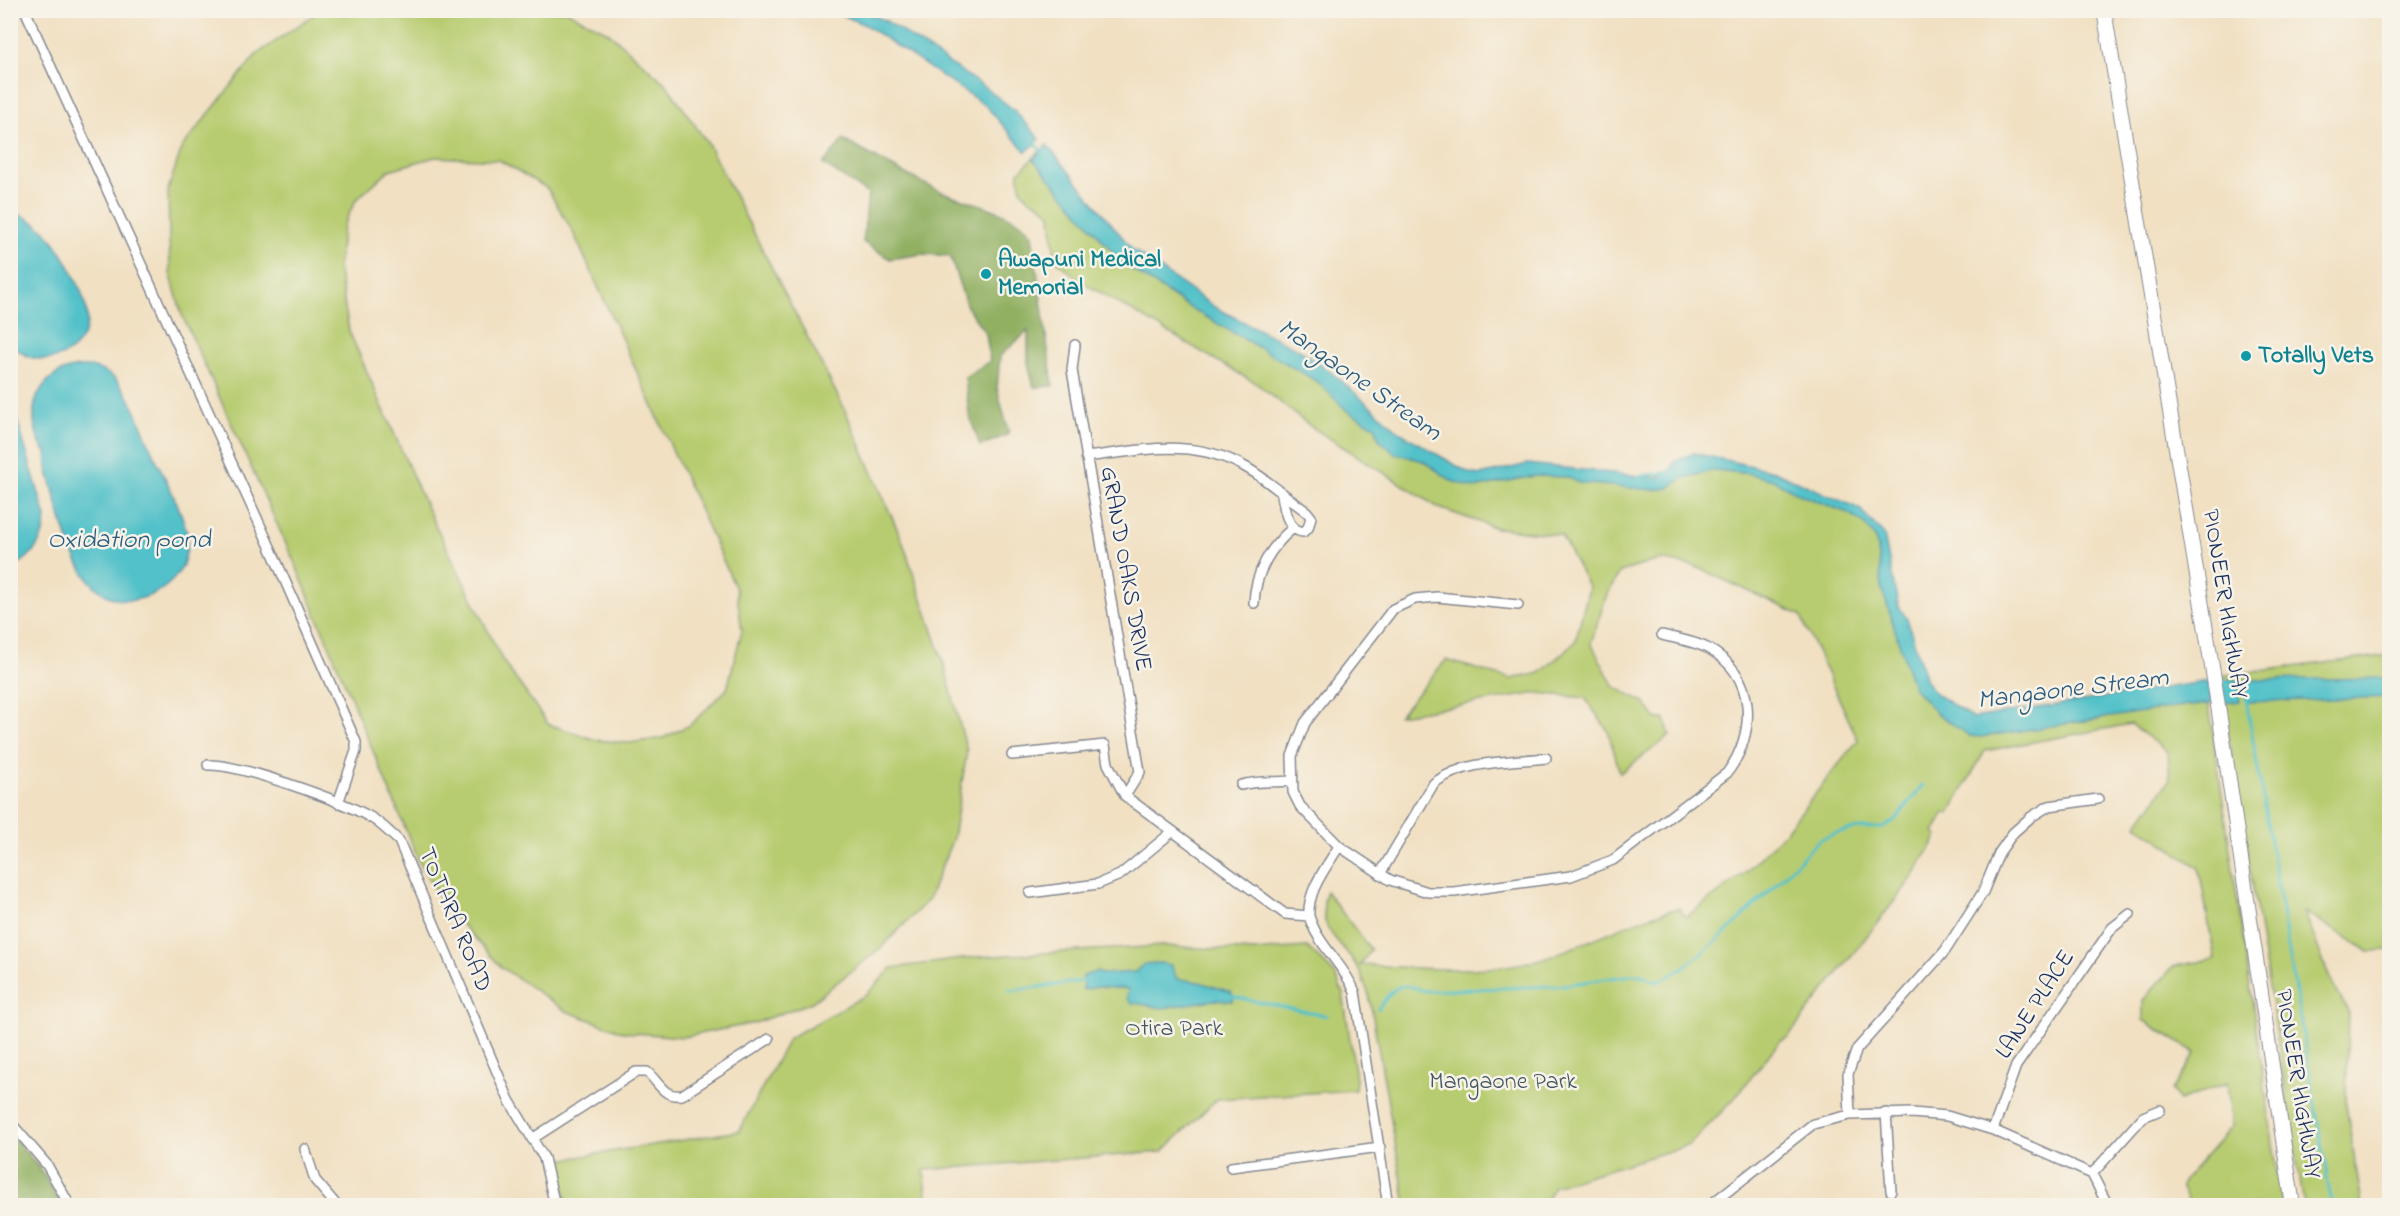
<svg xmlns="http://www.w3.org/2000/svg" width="2400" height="1216" font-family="'Indie Flower',sans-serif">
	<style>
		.green { fill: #b7cc70; stroke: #697e67; stroke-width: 1.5; fill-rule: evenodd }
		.forest { fill: #91b062; stroke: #567060; stroke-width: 1.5 }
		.water { fill: #53c1c9; stroke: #377894; stroke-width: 1.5 }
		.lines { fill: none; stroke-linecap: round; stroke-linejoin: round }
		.stream { stroke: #53c1c9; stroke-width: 3 }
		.minor-casing { stroke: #868890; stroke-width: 12 }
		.primary-casing { stroke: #868890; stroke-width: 16 }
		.minor { stroke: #fff; stroke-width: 9 }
		.primary { stroke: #fff; stroke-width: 14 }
		.culture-dot { fill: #0f9aa8; stroke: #f7f3e8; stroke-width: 2 }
		.labels { text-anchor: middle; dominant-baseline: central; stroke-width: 5; stroke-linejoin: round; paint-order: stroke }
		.culture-label { font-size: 24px; font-weight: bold; fill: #0d838f; stroke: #f7f3e8; text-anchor: start }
		.street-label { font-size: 24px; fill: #1b2f5e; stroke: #f7f3e8 }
		.park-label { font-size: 24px; fill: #425662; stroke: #f7f3e8 }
		.water-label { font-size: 26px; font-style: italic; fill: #2c5b7e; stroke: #f7f3e8 }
	</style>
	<rect width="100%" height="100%" fill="#f7f3e8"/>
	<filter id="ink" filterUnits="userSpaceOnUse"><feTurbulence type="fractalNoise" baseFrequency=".0167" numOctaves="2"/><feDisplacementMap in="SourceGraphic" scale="12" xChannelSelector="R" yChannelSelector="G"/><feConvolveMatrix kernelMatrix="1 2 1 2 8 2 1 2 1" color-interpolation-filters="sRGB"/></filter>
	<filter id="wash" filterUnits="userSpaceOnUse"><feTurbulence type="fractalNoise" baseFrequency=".008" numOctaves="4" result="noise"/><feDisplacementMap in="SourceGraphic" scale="24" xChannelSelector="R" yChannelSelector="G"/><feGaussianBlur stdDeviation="1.35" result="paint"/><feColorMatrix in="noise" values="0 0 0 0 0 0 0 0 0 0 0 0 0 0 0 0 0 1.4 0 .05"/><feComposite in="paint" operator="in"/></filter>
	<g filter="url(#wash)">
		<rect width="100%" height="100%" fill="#f1e0c2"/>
		<path class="green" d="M 319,11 L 566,11 L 608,32 L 667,85 L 708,144 L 845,410 L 902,540 L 944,664 L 967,751 L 953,838 L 928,900 L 882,947 L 812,1002 L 755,1023 L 683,1037 L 623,1032 L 566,1011 L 501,967 L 444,905 L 420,864 L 296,566 L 182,315 L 170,273 L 168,190 L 182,147 L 256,55 ZM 435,157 L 499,160 L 547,188 L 573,232 L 736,589 L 742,630 L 727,689 L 690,725 L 663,738 L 629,743 L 596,740 L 548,724 L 503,661 L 426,506 L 349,331 L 338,267 L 343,226 L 356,200 L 389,170 Z
			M 1041,150 L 1141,261 L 1392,432 L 1473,477 L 1530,468 L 1632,478 L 1696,468 L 1755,470 L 1807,489 L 1879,531 L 1917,676 L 1935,698 L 1974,725 L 2207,692 L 2282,1205 L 2190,1205 L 2181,1186 L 2185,1179 L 2232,1126 L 2227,1083 L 2179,1101 L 2172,1090 L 2196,1053 L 2143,1020 L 2143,1000 L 2174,966 L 2215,959 L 2199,868 L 2137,825 L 2170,779 L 2168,753 L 2131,724 L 1985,751 L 1949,814 L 1945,812 L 1934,833 L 1938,836 L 1910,881 L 1788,1037 L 1780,1041 L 1734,1099 L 1689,1145 L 1554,1186 L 1545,1205 L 1406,1205 L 1369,995 C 1365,986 1362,974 1356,965 C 1338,936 1316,932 1326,891 L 1371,950 L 1360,965 C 1423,967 1489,977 1550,956 C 1594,941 1634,919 1679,908 L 1686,917 L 1745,873 L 1785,832 L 1858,740 L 1800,615 L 1694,566 L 1659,560 L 1620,572 L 1607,594 L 1591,643 L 1614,687 L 1644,702 L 1657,719 L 1665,719 L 1670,736 L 1620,773 L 1608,731 L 1585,698 L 1538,693 L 1399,715 L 1446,660 L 1511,679 L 1540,673 L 1575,642 L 1589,588 L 1561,535 L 1496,528 L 1439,508 L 1310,426 L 1257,384 L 1082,282 L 1055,260 L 1051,214 C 1034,196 1018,203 1019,172 Z
			M 2389,655 L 2389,950 L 2368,951 L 2304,911 L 2330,979 L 2348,1011 L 2346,1105 L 2362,1205 L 2304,1205 L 2219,676 Z
			M 1163,946 L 1254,951 L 1307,947 L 1335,974 L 1343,994 L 1356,1078 L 1355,1090 L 1217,1099 L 1162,1152 L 924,1170 L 928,1203 L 933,1205 L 567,1205 L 559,1160 L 739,1131 L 789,1038 L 866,995 L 892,968 L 977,957 Z"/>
		<path class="forest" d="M 843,140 C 873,156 902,173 933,188 C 959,201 1017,210 1032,235 L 1053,386 L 1034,387 L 1028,363 L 1028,331 L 1000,356 L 997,388 L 1009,434 L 980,446 L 969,414 L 965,377 L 990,361 L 986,334 L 967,307 L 950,256 L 922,254 L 890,259 L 863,242 L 868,194 L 823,164 Z
			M 10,1133 L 40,1169 L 62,1205 L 11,1205 Z"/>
		<path class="water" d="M 833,11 L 864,11 L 886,21 L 986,88 L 1014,110 L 1040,139 L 1026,152 L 986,106 L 865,25 Z
			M 1047,145 L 1132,249 L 1216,308 L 1301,351 L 1332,373 L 1401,433 L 1469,473 L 1480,475 L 1528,464 L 1658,478 L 1672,468 L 1675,461 L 1694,453 L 1774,471 L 1860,509 L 1884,535 L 1898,605 L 1907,619 L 1926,681 L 1936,694 L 1973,718 L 2208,681 L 2212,704 L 2188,705 L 1981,737 L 1970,736 L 1936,713 L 1913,687 L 1882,589 L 1878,549 L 1874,536 L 1864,524 L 1848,513 L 1803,496 L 1773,480 L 1751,474 L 1716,470 L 1683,478 L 1669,488 L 1653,490 L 1579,483 L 1567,477 L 1535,476 L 1474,488 L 1452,481 L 1423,461 L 1394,453 L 1379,439 L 1375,426 L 1347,411 L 1318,382 L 1189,307 L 1123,264 L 1033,159 Z
			M 11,211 C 21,215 31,219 39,226 C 59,241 90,298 87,323 C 82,360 32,373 11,342 Z
			M 80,367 C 94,366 108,371 117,381 C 134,400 142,429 152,451 C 163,475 178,500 185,526 C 188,535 188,544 186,553 C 184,571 169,587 153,594 C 78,628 62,516 47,468 L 46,452 C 40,446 38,440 36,431 C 27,399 46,370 80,367 Z
			M 10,397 L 46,517 C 45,541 31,559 11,568 Z
			M 2389,678 L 2389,697 L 2246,702 L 2244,680 Z
			M 2220,679 L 2238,680 L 2240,701 L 2223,703 Z
			M 1159,963 L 1171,965 L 1177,979 L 1199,982 L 1231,992 L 1234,997 L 1232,1001 L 1213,1000 L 1162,1008 L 1130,1002 L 1127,998 L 1128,989 L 1097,987 L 1083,990 L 1083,976 L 1098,971 L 1102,974 L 1135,972 L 1144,964 Z"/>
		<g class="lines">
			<path class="stream" d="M 1034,143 L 1044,153
				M 1640,476 L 1669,472
				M 2246,699 L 2332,1206
				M 1009,991 L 1085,981
				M 1230,996 L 1327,1016
				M 1378,1009 C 1393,989 1398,979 1423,991 L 1557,986 L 1632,975 L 1642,975 L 1656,982 C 1696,970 1786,874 1819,840 L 1836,833 L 1859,828 L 1884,828 L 1897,818 L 1923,785"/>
		</g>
	</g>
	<g filter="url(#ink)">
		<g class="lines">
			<g class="minor-casing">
				<path id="minor" d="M 25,10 L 271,549 L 356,742 L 356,751 L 338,803
					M 1075,345 L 1072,370 L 1140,772 L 1125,796
					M 1086,457 C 1142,450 1195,437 1247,468 C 1268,480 1287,498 1307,512 L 1311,517 L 1308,528 L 1303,532 C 1287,530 1284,508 1282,495
					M 1254,603 C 1255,573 1270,547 1293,528
					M 1012,755 L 1105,745 L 1108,764 L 1125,796 L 1285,914 L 1309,916 C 1318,946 1343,963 1355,992 L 1388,1206
					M 208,765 C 237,763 342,801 370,817 C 381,823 390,833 399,841 L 509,1100 L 544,1158 L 555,1206
					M 1241,785 C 1261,780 1272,783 1291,781
					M 1339,846 L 1390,880 L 1428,892 L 1454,892 L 1571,876 L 1613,860 L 1727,773 C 1757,733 1757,674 1707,648 C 1693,641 1677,639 1662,635
					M 1380,874 L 1434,783 C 1465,760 1509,762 1546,758
					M 1030,893 L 1098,884 L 1120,875 L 1172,832
					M 1309,916 C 1307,890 1327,867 1339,846 L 1300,806 L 1293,792 L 1292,756 L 1305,723 L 1393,609 L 1415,599 L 1437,597 L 1518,605
					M 1886,1113 L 1891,1191
					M 1850,1115 L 1848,1074 L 1857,1049 L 1945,951 L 1983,892 L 1999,853 L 2013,833 L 2031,817 L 2049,806 L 2098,799
					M 10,1122 L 47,1165 L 70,1206
					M 1993,1130 L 2016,1066 L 2112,928 L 2130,914
					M 532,1139 L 636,1072 L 647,1072 C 659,1082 663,1098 682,1095 L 769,1039
					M 305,1149 L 315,1180 L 337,1206
					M 1231,1167 L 1380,1147
					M 2092,1174 L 2143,1117 L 2160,1110
					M 1709,1206 L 1813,1124 L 1850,1115 L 1912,1113 L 1947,1116 L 1993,1130 L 2092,1174 L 2108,1206"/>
			</g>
			<g class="primary-casing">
				<path id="primary" d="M 2104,10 L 2214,679 L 2293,1206"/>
			</g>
			<use href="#minor" class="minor"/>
			<use href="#primary" class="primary"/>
		</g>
	</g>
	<g class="culture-dot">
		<circle cx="986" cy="274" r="6"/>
		<circle cx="2246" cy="356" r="6"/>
	</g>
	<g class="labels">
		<g class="culture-label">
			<text x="998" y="260">Awapuni Medical<tspan x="998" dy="28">Memorial</tspan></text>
			<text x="2258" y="356">Totally Vets</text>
		</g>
		<g class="street-label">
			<text transform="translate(1125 569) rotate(80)">GRAND OAKS DRIVE</text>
			<text transform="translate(2224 604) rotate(81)">PIONEER HIGHWAY</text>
			<text transform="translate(454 920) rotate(67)">TOTARA ROAD</text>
			<text transform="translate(2036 1005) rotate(-57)">LANE PLACE</text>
			<text transform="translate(2297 1084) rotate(81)">PIONEER HIGHWAY</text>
		</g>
		<g class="park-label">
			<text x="1174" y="1029">Otira Park</text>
			<text x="1503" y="1082">Mangaone Park</text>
		</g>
		<g class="water-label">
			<text transform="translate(1359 381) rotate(35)">Mangaone Stream</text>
			<text x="129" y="541">Oxidation pond</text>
			<text transform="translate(2073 690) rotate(-7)">Mangaone Stream</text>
		</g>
	</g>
	<rect width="2400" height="1216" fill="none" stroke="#f7f3e8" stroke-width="36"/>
</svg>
